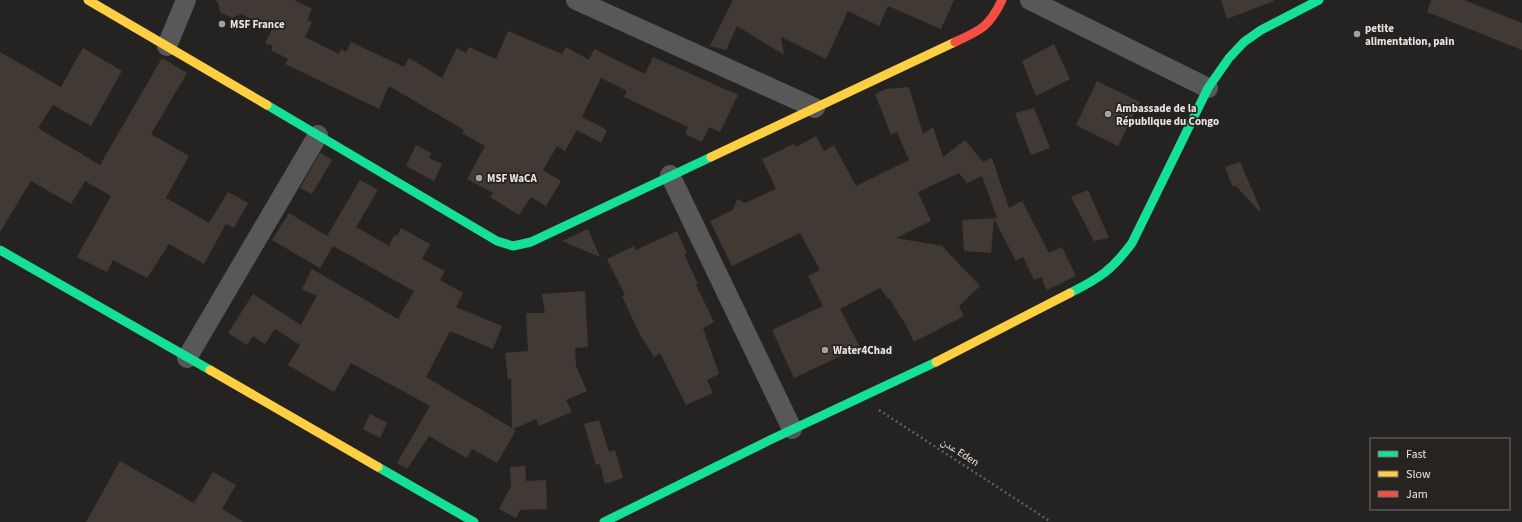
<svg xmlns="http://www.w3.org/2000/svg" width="1522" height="522" font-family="'Source Sans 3','Noto Naskh Arabic',sans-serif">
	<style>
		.building { fill: #413a34 }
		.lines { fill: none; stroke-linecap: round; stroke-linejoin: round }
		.path { stroke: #605e5e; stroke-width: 2.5; stroke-dasharray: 2 3; stroke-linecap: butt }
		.street { stroke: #585858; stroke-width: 20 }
		.fast { stroke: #16e098; stroke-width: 9 }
		.slow { stroke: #ffcf43; stroke-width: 9 }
		.jam { stroke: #f24e42; stroke-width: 9 }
		.poi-dot { fill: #a4a1a0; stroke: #262321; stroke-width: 1.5 }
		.labels { text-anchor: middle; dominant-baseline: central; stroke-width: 3.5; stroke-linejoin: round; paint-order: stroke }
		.poi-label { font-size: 11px; font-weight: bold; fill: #e8e5e4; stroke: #262321; text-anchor: start }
		.street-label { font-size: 11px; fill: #e8e5e4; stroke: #262321 }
	</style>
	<rect width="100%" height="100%" fill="#252322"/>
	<path class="building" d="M 214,0 L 294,0 L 312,9 L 307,20 L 312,22 L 305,37 L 339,54 L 341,49 L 346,52 L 351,42 L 404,67 L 409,58 L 442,78 L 457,48 L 466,53 L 469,47 L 496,59 L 508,31 L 562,54 L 566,47 L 589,60 L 594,49 L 645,74 L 653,57 L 738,95 L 720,132 L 709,127 L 702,142 L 685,134 L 688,127 L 624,97 L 627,91 L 601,78 L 582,117 L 607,130 L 601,143 L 577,130 L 565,151 L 557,146 L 543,170 L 561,181 L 546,206 L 531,197 L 519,215 L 490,197 L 493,193 L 467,179 L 485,146 L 462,133 L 464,130 L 389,86 L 379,109 L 285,64 L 288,59 L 271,50 L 273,46 L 265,43 L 272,29 L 241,14 L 232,18 L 220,12 L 218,2 Z
		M 733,0 L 954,0 L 941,29 L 888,6 L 879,26 L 848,11 L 826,59 L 781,37 L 784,55 L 737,26 L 726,50 L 710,46 Z
		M 1221,0 L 1273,0 L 1274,1 L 1227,19 Z
		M 1431,0 L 1464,0 L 1522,23 L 1522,50 L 1427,12 Z
		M 1054,44 L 1070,79 L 1036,96 L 1022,61 Z
		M 83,48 L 122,71 L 91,126 L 53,105 L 38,128 L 100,165 L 162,58 L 187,73 L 151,134 L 189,156 L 166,198 L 209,223 L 228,192 L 248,203 L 234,228 L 226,224 L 204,264 L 169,244 L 147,278 L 113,260 L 107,272 L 77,257 L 111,196 L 85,181 L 71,204 L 31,181 L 0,232 L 0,52 L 61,87 Z
		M 1097,81 L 1140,102 L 1118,146 L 1076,125 Z
		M 909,87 L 923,134 L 933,127 L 943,157 L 965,140 L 983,162 L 992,158 L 1009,208 L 1022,201 L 1049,253 L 1062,247 L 1076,276 L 1047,290 L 1041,277 L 1034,280 L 1023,257 L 1016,261 L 994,219 L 991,253 L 964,251 L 962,220 L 997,218 L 982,176 L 967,183 L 959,173 L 918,192 L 931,221 L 896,238 L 942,246 L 980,286 L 959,306 L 964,316 L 914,342 L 906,325 L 889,298 L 888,299 L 880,288 L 840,309 L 860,347 L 794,378 L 772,330 L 823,306 L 808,276 L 820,270 L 800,233 L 732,266 L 710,221 L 733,210 L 737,199 L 745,203 L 776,189 L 762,159 L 794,144 L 796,147 L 816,136 L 824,151 L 834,145 L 856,186 L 909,160 L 897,132 L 891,135 L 875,94 L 886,89 Z
		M 1034,108 L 1050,148 L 1031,155 L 1015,113 Z
		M 416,145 L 431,153 L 429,158 L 442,164 L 434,181 L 406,166 Z
		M 320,153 L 332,160 L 312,194 L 300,188 Z
		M 1240,162 L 1261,210 L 1259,211 L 1236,186 L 1232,186 L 1225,167 Z
		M 360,180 L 378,190 L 356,227 L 389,246 L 394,235 L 397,236 L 401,228 L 430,244 L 422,259 L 445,271 L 440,280 L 463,293 L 456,307 L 502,326 L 493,349 L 450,331 L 426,377 L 512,428 L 511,379 L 508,379 L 505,353 L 528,351 L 526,313 L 545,313 L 542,294 L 585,291 L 588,347 L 575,348 L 576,366 L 587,391 L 566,400 L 572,412 L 539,426 L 536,419 L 513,429 L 516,430 L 497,463 L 472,449 L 467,458 L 429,436 L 407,469 L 397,463 L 430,406 L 351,363 L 334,392 L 288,365 L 300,345 L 275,329 L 265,344 L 253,336 L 247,345 L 228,333 L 253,294 L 301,325 L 317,296 L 302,289 L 312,269 L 398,319 L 414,291 L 333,246 L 320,268 L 272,240 L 289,213 L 327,236 Z
		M 1088,190 L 1109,238 L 1094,241 L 1071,197 Z
		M 588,229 L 600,257 L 562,241 Z
		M 677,231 L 687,253 L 684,254 L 698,284 L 696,285 L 714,322 L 703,328 L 719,374 L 707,380 L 713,393 L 686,405 L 660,353 L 654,357 L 639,333 L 622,296 L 625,295 L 607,259 L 634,246 L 636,250 Z
		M 370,414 L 387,423 L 380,438 L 363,429 Z
		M 599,420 L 609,452 L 615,450 L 623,478 L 605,484 L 600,464 L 596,465 L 584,424 Z
		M 120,461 L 194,503 L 213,472 L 236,485 L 222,509 L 244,522 L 86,522 Z
		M 525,466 L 526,481 L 546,480 L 547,509 L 520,510 L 516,518 L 499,509 L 511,486 L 510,467 Z"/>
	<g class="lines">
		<path class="path" d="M 879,410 L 1051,522"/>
		<path class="street" d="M 576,0 L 815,108
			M 1030,0 L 1208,88
			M 167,46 L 186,0
			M 670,175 L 792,429
			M 187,358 L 318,135"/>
		<path class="fast" d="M 267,105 L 497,241 L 513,246 L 531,242 L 711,157
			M 0,250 L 210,370
			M 1070,293 C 1100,278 1112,270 1132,243 L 1208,88 L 1229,58 L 1244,42 L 1261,30 L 1319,0
			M 378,467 L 474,522
			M 604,522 L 770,440 L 936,362"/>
		<path class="slow" d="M 88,0 L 267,105
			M 711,157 L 955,42
			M 936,362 L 1070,293
			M 210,370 L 378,467"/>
		<path class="jam" d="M 955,42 C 981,30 989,27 1002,0"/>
	</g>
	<g class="poi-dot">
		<circle cx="222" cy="24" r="4"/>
		<circle cx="1357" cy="34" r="4"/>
		<circle cx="1108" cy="114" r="4"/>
		<circle cx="479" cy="178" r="4"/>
		<circle cx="825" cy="350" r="4"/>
	</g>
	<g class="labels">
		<g class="poi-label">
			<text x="230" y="24">MSF France</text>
			<text x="1365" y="28">petite<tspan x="1365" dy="13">alimentation, pain</tspan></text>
			<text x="1116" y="108">Ambassade de la<tspan x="1116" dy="13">République du Congo</tspan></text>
			<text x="487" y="178">MSF WaCA</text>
			<text x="833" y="350">Water4Chad</text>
		</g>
		<g class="street-label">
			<text transform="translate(960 452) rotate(33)">عدن Eden</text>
		</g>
	</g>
	<rect x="1370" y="438" width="140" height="72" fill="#262321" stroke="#74716f"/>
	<rect x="1378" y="451" width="20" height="6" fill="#16e098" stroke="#74716f"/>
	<text x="1406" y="458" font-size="12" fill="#e8e5e4">Fast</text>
	<rect x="1378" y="471" width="20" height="6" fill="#ffcf43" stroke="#74716f"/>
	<text x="1406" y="478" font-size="12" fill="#e8e5e4">Slow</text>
	<rect x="1378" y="491" width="20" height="6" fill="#f24e42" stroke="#74716f"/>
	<text x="1406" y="498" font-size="12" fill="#e8e5e4">Jam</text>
</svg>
